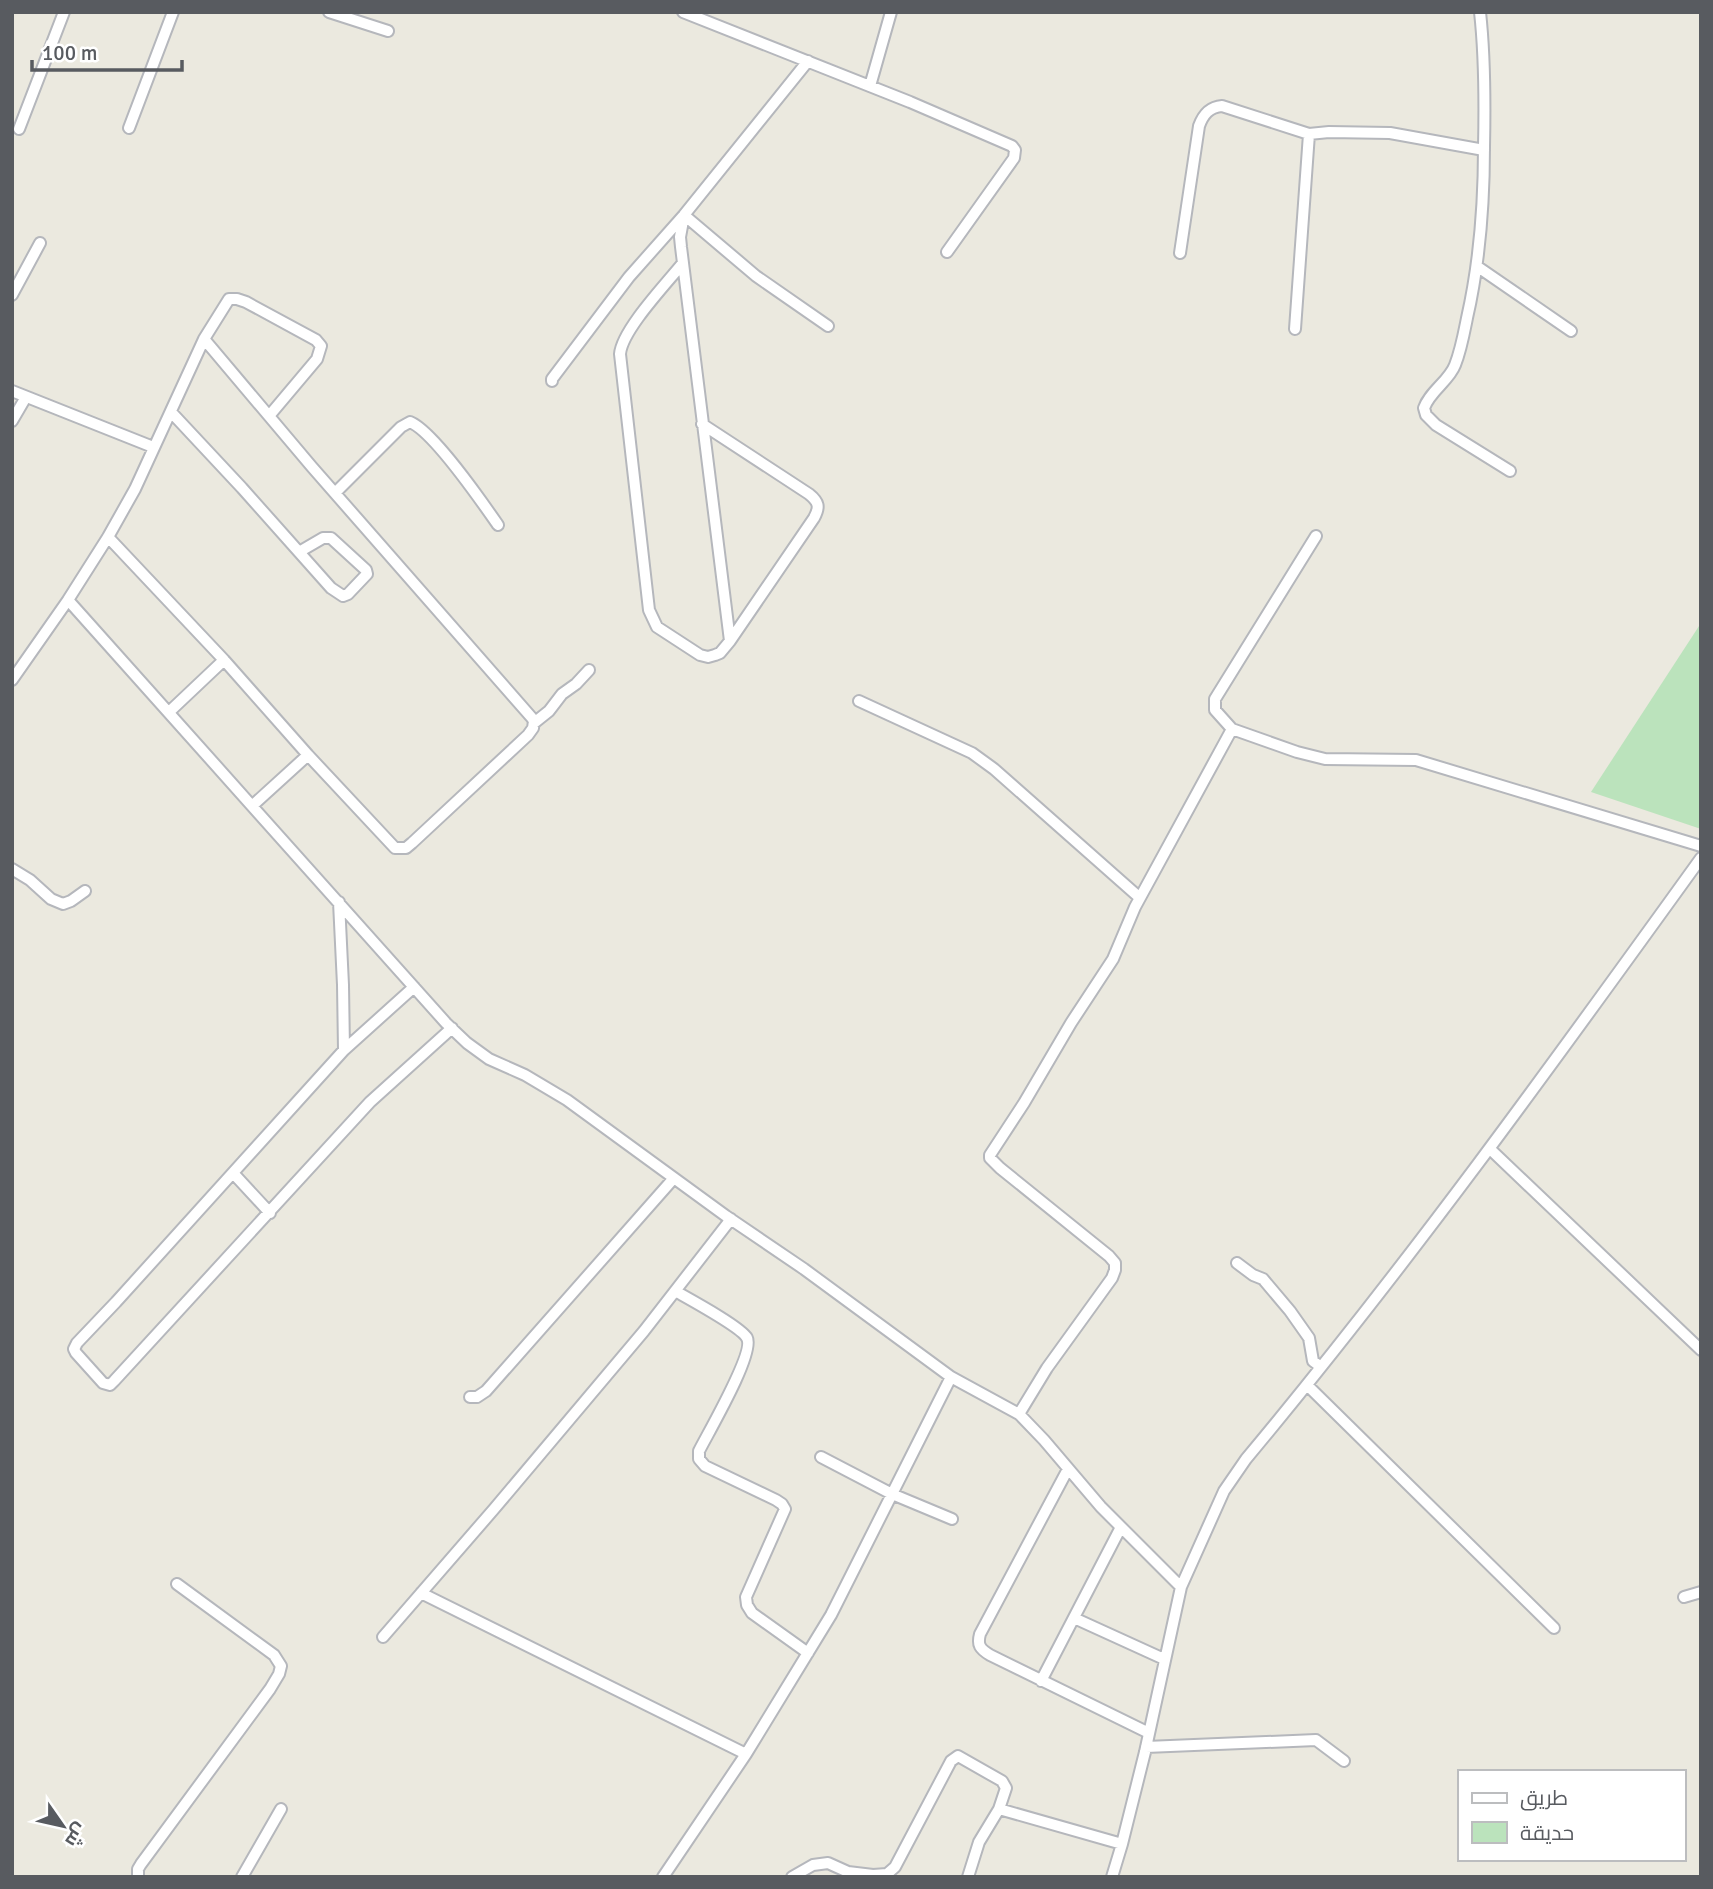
<svg xmlns="http://www.w3.org/2000/svg" width="1713" height="1889" font-family="Signika,Cairo,sans-serif">
	<style>
		.green { fill: #bbe3bc }
		.lines { fill: none; stroke-linecap: round; stroke-linejoin: round }
		.minor-casing { stroke: #b5b7bc; stroke-width: 14 }
		.minor { stroke: #fff; stroke-width: 10 }
	</style>
	<rect width="100%" height="100%" fill="#ebe9df"/>
	<path class="green" d="M 1701,623 L 1701,829 L 1591,792 Z"/>
	<g class="lines">
		<g class="minor-casing">
			<path id="minor" d="M 329,12 L 388,31
				M 683,12 L 910,102 L 1012,146 L 1015,150 L 1014,158 L 947,252
				M 1480,12 C 1485,57 1485,101 1484,147 C 1484,205 1480,261 1467,318 C 1464,333 1461,350 1455,365 C 1449,381 1430,391 1424,408 L 1426,415 L 1436,425 L 1510,471
				M 808,61 L 684,215 L 756,276 L 828,326
				M 870,86 L 891,12
				M 129,128 L 173,12
				M 19,129 L 64,12
				M 1180,253 L 1199,126 C 1203,115 1209,107 1222,106 L 1309,134 L 1329,132 L 1390,133 L 1484,150
				M 683,263 C 666,284 622,330 620,354 L 649,610 L 657,627 L 700,655 L 708,657 L 715,655 L 720,653 L 730,641 L 814,518 C 820,507 819,502 809,494 L 702,424
				M 1478,267 L 1571,331
				M 12,295 L 40,243
				M 1295,329 L 1309,134
				M 552,381 L 552,379 L 629,277 L 684,215 L 680,237 L 681,247 L 730,641
				M 12,391 L 153,447
				M 171,412 L 242,488 L 331,588 L 343,596 L 348,594 L 367,574 L 366,570 L 331,538 L 323,538 L 299,552
				M 12,421 L 26,397
				M 335,493 L 401,427 L 410,422 C 433,431 482,502 498,525
				M 1316,536 L 1215,699 L 1215,710 L 1232,729 L 1297,752 L 1325,759 L 1416,760 L 1701,846
				M 108,537 L 224,660 L 308,755 L 395,848 L 406,848 L 412,843 L 528,735 L 533,728 L 534,721 L 532,718 L 312,467 L 204,339
				M 68,600 L 446,1023 L 467,1043 L 489,1059 L 525,1075 L 567,1100 L 726,1216 L 804,1269 L 951,1377 L 1019,1414
				M 12,680 L 68,600 L 108,537 L 135,489 L 204,339 L 229,299 L 237,299 L 246,302 L 316,340 L 321,346 L 317,359 L 269,416
				M 859,701 L 972,753 L 994,769 L 1140,898
				M 169,712 L 224,660
				M 534,723 L 549,711 L 562,694 L 576,684 L 589,670
				M 253,805 L 308,755
				M 12,869 L 30,880 L 51,899 L 63,904 L 71,901 L 85,891
				M 339,902 L 343,985 L 344,1050
				M 414,987 L 344,1050 L 116,1302 L 77,1343 L 74,1349 L 76,1353 L 103,1383 L 110,1385 L 114,1381 L 370,1102 L 452,1028
				M 1490,1149 L 1701,1350
				M 233,1173 L 270,1213
				M 1237,1263 L 1253,1275 L 1263,1279 L 1290,1311 L 1309,1338 L 1313,1361 L 1321,1367
				M 675,1291 C 689,1299 741,1327 747,1338 C 755,1353 708,1433 699,1451 L 699,1459 L 705,1466 L 776,1500 L 782,1504 L 785,1509 L 746,1597 L 747,1605 L 752,1613 L 808,1653
				M 1307,1385 L 1554,1628
				M 470,1397 L 477,1397 L 486,1391 L 674,1178
				M 821,1457 L 892,1494 L 952,1519
				M 1068,1469 L 980,1634 C 977,1645 980,1649 990,1655 L 1149,1733
				M 1181,1587 L 1101,1507 L 1044,1440 L 1019,1414 L 1047,1368 L 1112,1278 L 1115,1270 L 1115,1263 L 1109,1256 L 1000,1168 L 990,1158 L 990,1155 L 1024,1103 L 1071,1023 L 1113,959 L 1135,907 L 1232,729
				M 421,1593 L 746,1754
				M 1684,1597 L 1701,1592
				M 1074,1618 L 1164,1659
				M 383,1637 L 494,1509 L 644,1331 L 731,1219
				M 1041,1681 L 1121,1527
				M 1146,1747 L 1316,1740 L 1344,1761
				M 138,1875 L 138,1869 L 141,1864 L 270,1689 L 279,1674 L 281,1666 L 274,1655 L 177,1584
				M 242,1877 L 281,1809
				M 663,1877 L 746,1754 L 831,1615 L 951,1377
				M 792,1877 L 813,1865 L 828,1863 L 848,1872 L 873,1875 L 887,1874 L 895,1867 L 951,1761 L 958,1756 L 1002,1781 L 1006,1788 L 999,1809
				M 968,1877 L 979,1842 L 999,1809 L 1122,1844
				M 1112,1877 L 1122,1844 L 1145,1752 L 1181,1587 L 1224,1491 L 1246,1459 C 1407,1266 1554,1062 1701,858"/>
		</g>
		<use href="#minor" class="minor"/>
	</g>
	<rect width="1713" height="1889" fill="none" stroke="#585b60" stroke-width="28"/>
	<rect x="1458" y="1770" width="228" height="91" fill="#ffffff" stroke="#bcbdbf" stroke-width="2"/>
	<rect x="1472" y="1793" width="35" height="10" fill="#ffffff" stroke="#bcbdbf" stroke-width="2"/>
	<text x="1520" y="1805" font-size="21" fill="#585b60">طريق</text>
	<rect x="1472" y="1822" width="35" height="21" fill="#bbe3bc" stroke="#bcbdbf" stroke-width="2"/>
	<text x="1520" y="1840" font-size="21" fill="#585b60">حديقة</text>
	<g transform="translate(63 1826) rotate(124)" stroke="#ffffff" stroke-width="5" paint-order="stroke">
	<path d="M0-5L12 26L0 18L-12 26Z" fill="#585b60"/>
	<text y="-10" font-size="19" font-weight="bold" text-anchor="middle" fill="#585b60">ش</text>
	</g>
	<path d="M32 60v10h150v-10" fill="none" stroke="#585b60" stroke-width="3.5"/>
	<text x="42" y="60" font-size="21" fill="#585b60" stroke="#ffffff" stroke-width="5" paint-order="stroke">100 m</text>
</svg>
